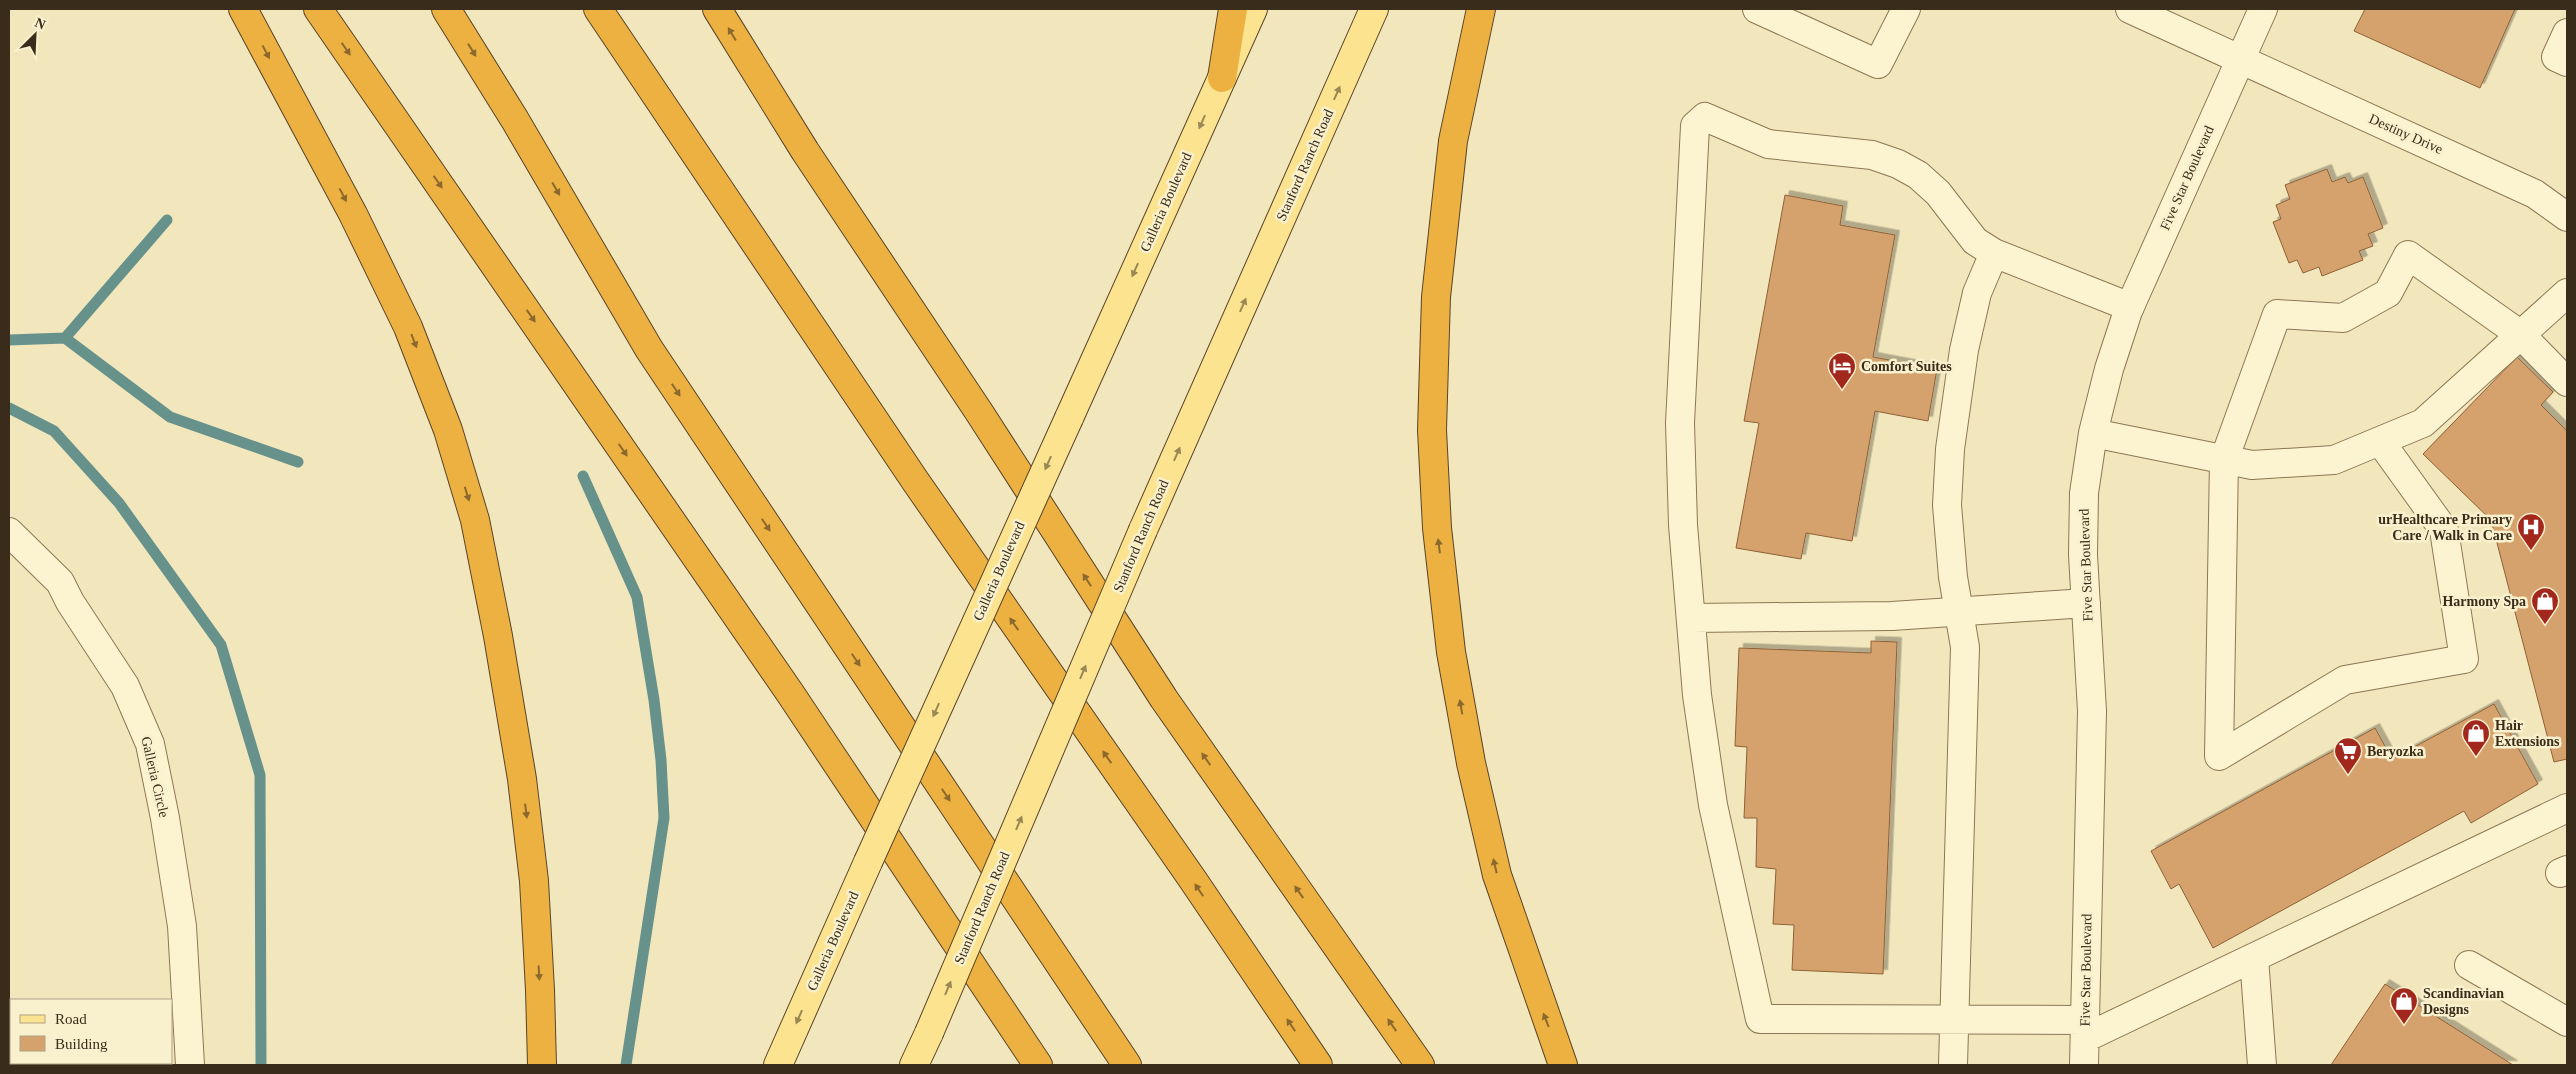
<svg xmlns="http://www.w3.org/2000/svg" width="2576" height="1074" font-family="'Times New Roman',serif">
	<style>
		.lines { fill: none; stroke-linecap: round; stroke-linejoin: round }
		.stream { stroke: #67928b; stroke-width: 11 }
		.building { fill: #d5a26e; stroke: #8e6137; filter: url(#shadow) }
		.minor-casing { stroke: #8c7754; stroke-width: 30 }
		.major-casing { stroke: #594429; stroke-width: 30 }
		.highway-casing { stroke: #594429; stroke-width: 30 }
		.minor { stroke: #fcf3d0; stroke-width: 28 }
		.major { stroke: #fbe38f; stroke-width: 28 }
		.highway { stroke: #edb142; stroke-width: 28 }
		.major-bridge-casing { stroke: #594429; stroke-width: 30; stroke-linecap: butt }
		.major-bridge { stroke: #fbe38f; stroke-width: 28 }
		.oneway { fill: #8b682c }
		.oneway2 { fill: #9a8854 }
		.labels { text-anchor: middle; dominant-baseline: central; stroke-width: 5; stroke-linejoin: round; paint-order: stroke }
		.street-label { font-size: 14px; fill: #3a2c1a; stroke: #f9f0cd }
		.poi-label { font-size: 14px; font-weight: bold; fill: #3a2c1a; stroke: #f9f0cd; text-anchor: start }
	</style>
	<defs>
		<filter id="shadow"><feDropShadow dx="4.5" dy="-4.5" stdDeviation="0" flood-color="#0004"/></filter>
	</defs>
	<rect width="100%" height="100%" fill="#f2e7bc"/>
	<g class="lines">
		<path class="stream" d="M 65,338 L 170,417 L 298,462
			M 9,340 L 65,338 L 167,220
			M 9,408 L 54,431 L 119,503 L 221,645 L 260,775 L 261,1065
			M 583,476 L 637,597 L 654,700 L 661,760 L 664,818 L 626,1065"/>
	</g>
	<path class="building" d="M 2365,9 L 2515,9 L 2480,88 L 2354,31 Z
		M 2327,169 L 2332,182 L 2345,177 L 2348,183 L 2363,177 L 2383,228 L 2368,234 L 2373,246 L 2359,251 L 2363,260 L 2322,276 L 2319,267 L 2303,273 L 2297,260 L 2289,263 L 2273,222 L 2281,219 L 2276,205 L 2290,199 L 2285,185 Z
		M 1785,195 L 1843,206 L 1840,225 L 1895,235 L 1873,357 L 1937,369 L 1928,421 L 1875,411 L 1852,541 L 1806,533 L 1801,559 L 1736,548 L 1759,423 L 1744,421 Z
		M 2517,357 L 2553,392 L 2541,405 L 2567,431 L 2567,759 L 2554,762 L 2491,520 L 2423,454 Z
		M 1871,641 L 1897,642 L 1883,974 L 1792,970 L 1794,925 L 1773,924 L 1776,869 L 1756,867 L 1757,818 L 1744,818 L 1747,747 L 1735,746 L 1739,648 L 1871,653 Z
		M 2494,704 L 2538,784 L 2471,823 L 2464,811 L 2213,948 L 2179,884 L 2171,889 L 2151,851 L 2375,728 L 2392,759 Z
		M 2385,984 L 2513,1065 L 2331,1065 Z"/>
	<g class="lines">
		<g class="minor-casing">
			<path id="minor" d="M 1757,9 L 1878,64 L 1906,9
				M 2130,9 L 2535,194 L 2567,217
				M 2567,33 L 2556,57 L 2567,62
				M 2093,433 L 2252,465 L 2334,460 L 2423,423 L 2567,293
				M 2380,441 L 2444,530 L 2464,659 L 2345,680 L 2219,756 L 2224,460 L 2277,314 L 2343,318 L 2388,293 L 2408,255 L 2521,335 L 2567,382
				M 9,532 L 60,582 L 70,602 L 125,686 L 150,744 L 165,818 L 182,926 L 190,1065
				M 1691,618 L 1892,616 L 2086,603
				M 2560,873 L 2567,870
				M 2254,958 L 2262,1065
				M 2469,965 L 2567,1022
				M 2085,1020 L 1760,1019 L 1713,805 L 1697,695 L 1683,525 L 1680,423 L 1695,126 L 1705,117 L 1768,144 L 1872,155 L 1898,164 L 1918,175 L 1938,193 L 1975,241 L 1994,253 L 2130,307
				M 2085,1038 L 2567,808
				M 1953,1065 L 1965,647 L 1953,577 L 1947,505 L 1950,449 L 1964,350 L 1977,293 L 1994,253
				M 2084,1065 L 2092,711 L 2083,555 L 2084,493 L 2093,433 L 2109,369 L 2128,311 L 2263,9"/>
		</g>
		<g class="major-casing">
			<path id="major" d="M 1069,418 L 1253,9
				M 1143,530 L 1374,9
				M 778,1065 L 868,862
				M 914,1065 L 929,1033"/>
		</g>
		<g class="highway-casing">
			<path id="highway" d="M 243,9 L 353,214 L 408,327 L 448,430 L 475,520 L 498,636 L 522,779 L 534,881 L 540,990 L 542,1065
				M 318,9 L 790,693 L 1038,1065
				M 446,9 L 515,120 L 649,349 L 1127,1065
				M 598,9 L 916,482 L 1193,880 L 1318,1065
				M 717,9 L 805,151 L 979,412 L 1164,699 L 1420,1065
				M 1481,9 L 1453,141 L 1436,297 L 1432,430 L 1437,528 L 1451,652 L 1471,763 L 1497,875 L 1563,1065
				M 1222,78 L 1233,9"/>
		</g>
		<use href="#minor" class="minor"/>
		<use href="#major" class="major"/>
		<use href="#highway" class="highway"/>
		<g class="major-bridge-casing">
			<path id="major-bridge" d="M 868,862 L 1069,418
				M 929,1033 L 1143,530"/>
		</g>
		<use href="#major-bridge" class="major-bridge"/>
	</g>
	<defs><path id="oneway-solid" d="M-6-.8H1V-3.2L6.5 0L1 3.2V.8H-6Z" transform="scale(1.25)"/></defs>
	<g class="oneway">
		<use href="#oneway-solid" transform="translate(732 34) rotate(-121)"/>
		<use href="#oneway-solid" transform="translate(346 49) rotate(55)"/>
		<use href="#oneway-solid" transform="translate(472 50) rotate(58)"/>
		<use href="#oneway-solid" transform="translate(266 52) rotate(62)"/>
		<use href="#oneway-solid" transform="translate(438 182) rotate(55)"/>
		<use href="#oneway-solid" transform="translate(556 189) rotate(60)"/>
		<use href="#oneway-solid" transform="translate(343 195) rotate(62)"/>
		<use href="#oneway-solid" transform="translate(531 316) rotate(55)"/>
		<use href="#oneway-solid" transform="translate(414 341) rotate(69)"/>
		<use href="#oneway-solid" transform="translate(676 390) rotate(56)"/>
		<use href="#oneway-solid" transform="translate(623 450) rotate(55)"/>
		<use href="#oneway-solid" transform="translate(467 494) rotate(73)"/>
		<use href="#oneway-solid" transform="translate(766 525) rotate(56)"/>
		<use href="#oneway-solid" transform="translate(1439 546) rotate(-97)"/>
		<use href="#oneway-solid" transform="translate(1087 580) rotate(-123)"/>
		<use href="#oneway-solid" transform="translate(1014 624) rotate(-125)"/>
		<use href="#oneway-solid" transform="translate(856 660) rotate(56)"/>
		<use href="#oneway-solid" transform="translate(1461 707) rotate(-100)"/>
		<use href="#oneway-solid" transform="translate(1107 757) rotate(-125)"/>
		<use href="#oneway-solid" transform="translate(1206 759) rotate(-125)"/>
		<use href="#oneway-solid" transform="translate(946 795) rotate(56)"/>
		<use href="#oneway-solid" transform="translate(526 811) rotate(83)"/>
		<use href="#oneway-solid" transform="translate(1495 866) rotate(-103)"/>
		<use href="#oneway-solid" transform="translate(1199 890) rotate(-124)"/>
		<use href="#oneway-solid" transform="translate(1299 892) rotate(-125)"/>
		<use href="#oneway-solid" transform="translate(539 973) rotate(87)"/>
		<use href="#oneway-solid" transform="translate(1546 1020) rotate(-111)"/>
		<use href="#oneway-solid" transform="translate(1291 1025) rotate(-124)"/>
		<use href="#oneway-solid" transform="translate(1392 1025) rotate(-125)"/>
	</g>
	<g class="oneway2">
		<use href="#oneway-solid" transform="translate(1337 93) rotate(-66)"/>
		<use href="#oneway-solid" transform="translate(1202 122) rotate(114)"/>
		<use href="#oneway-solid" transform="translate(1135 270) rotate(114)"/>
		<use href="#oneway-solid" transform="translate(1243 305) rotate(-66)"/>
		<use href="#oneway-solid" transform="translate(1177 454) rotate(-66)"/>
		<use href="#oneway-solid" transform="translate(1048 463) rotate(114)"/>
		<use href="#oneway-solid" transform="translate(1083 672) rotate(-67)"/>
		<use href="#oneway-solid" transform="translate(936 710) rotate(114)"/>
		<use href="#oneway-solid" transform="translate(1019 823) rotate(-67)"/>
		<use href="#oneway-solid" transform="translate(948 988) rotate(-67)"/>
		<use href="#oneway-solid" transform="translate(799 1017) rotate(114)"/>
	</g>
	<defs>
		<g id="hotel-pin" transform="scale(1.4375)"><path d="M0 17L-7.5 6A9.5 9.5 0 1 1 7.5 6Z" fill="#a2281d" stroke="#f9f0cd"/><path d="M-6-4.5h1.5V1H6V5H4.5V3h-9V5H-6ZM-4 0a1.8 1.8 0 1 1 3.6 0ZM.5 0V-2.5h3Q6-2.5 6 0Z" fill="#fff"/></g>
		<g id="hospital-pin" transform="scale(1.4375)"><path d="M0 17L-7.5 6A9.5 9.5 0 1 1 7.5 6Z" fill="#a2281d" stroke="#f9f0cd"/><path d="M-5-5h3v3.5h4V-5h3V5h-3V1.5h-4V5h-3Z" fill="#fff"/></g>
		<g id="shop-pin" transform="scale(1.4375)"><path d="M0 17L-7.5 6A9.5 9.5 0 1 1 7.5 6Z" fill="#a2281d" stroke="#f9f0cd"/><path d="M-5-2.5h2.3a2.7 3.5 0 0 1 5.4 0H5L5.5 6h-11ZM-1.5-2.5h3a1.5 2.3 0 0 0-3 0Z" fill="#fff"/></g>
		<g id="supermarket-pin" transform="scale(1.4375)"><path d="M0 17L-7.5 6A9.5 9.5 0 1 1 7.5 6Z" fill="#a2281d" stroke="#f9f0cd"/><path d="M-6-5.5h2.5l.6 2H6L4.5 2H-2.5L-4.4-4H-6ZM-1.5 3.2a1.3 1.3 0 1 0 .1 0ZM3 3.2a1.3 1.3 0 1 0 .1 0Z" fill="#fff"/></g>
	</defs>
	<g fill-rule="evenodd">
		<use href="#hotel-pin" x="1842" y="366"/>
		<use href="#hospital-pin" x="2531" y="527"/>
		<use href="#shop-pin" x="2545" y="601"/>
		<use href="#shop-pin" x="2476" y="733"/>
		<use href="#supermarket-pin" x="2348" y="751"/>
		<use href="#shop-pin" x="2404" y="1001"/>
	</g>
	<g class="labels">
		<g class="street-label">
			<text transform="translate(2406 134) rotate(24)">Destiny Drive</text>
			<text transform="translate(1305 165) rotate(-66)">Stanford Ranch Road</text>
			<text transform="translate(2187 178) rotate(-66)">Five Star Boulevard</text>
			<text transform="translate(1166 202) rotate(-66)">Galleria Boulevard</text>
			<text transform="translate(1141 536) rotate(-67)">Stanford Ranch Road</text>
			<text transform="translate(2086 565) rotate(-92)">Five Star Boulevard</text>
			<text transform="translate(999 571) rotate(-66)">Galleria Boulevard</text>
			<text transform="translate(155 777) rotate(77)">Galleria Circle</text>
			<text transform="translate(982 908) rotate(-67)">Stanford Ranch Road</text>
			<text transform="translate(833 941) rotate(-66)">Galleria Boulevard</text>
			<text transform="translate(2086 970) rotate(-89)">Five Star Boulevard</text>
		</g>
		<g class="poi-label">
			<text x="1861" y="366">Comfort Suites</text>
			<text x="2512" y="519" text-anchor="end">urHealthcare Primary<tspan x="2512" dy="16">Care / Walk in Care</tspan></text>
			<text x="2526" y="601" text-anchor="end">Harmony Spa</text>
			<text x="2495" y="725">Hair<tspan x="2495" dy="16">Extensions</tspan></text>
			<text x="2367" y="751">Beryozka</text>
			<text x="2423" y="993">Scandinavian<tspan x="2423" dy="16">Designs</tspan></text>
		</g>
	</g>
	<rect width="2576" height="1074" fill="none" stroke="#3a2c1a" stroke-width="20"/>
	<rect x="10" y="999" width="162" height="65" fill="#f9f0cd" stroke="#ada285"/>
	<rect x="20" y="1015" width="25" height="8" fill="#fbe38f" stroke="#ada285"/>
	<text x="55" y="1024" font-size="15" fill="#3a2c1a">Road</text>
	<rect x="20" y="1036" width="25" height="15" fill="#d5a26e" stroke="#ada285"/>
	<text x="55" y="1049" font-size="15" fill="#3a2c1a">Building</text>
	<g transform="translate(35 35) rotate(24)" stroke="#f9f0cd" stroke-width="4" paint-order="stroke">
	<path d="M0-4L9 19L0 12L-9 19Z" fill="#3a2c1a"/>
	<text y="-8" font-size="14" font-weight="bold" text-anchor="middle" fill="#3a2c1a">N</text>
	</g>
</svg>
